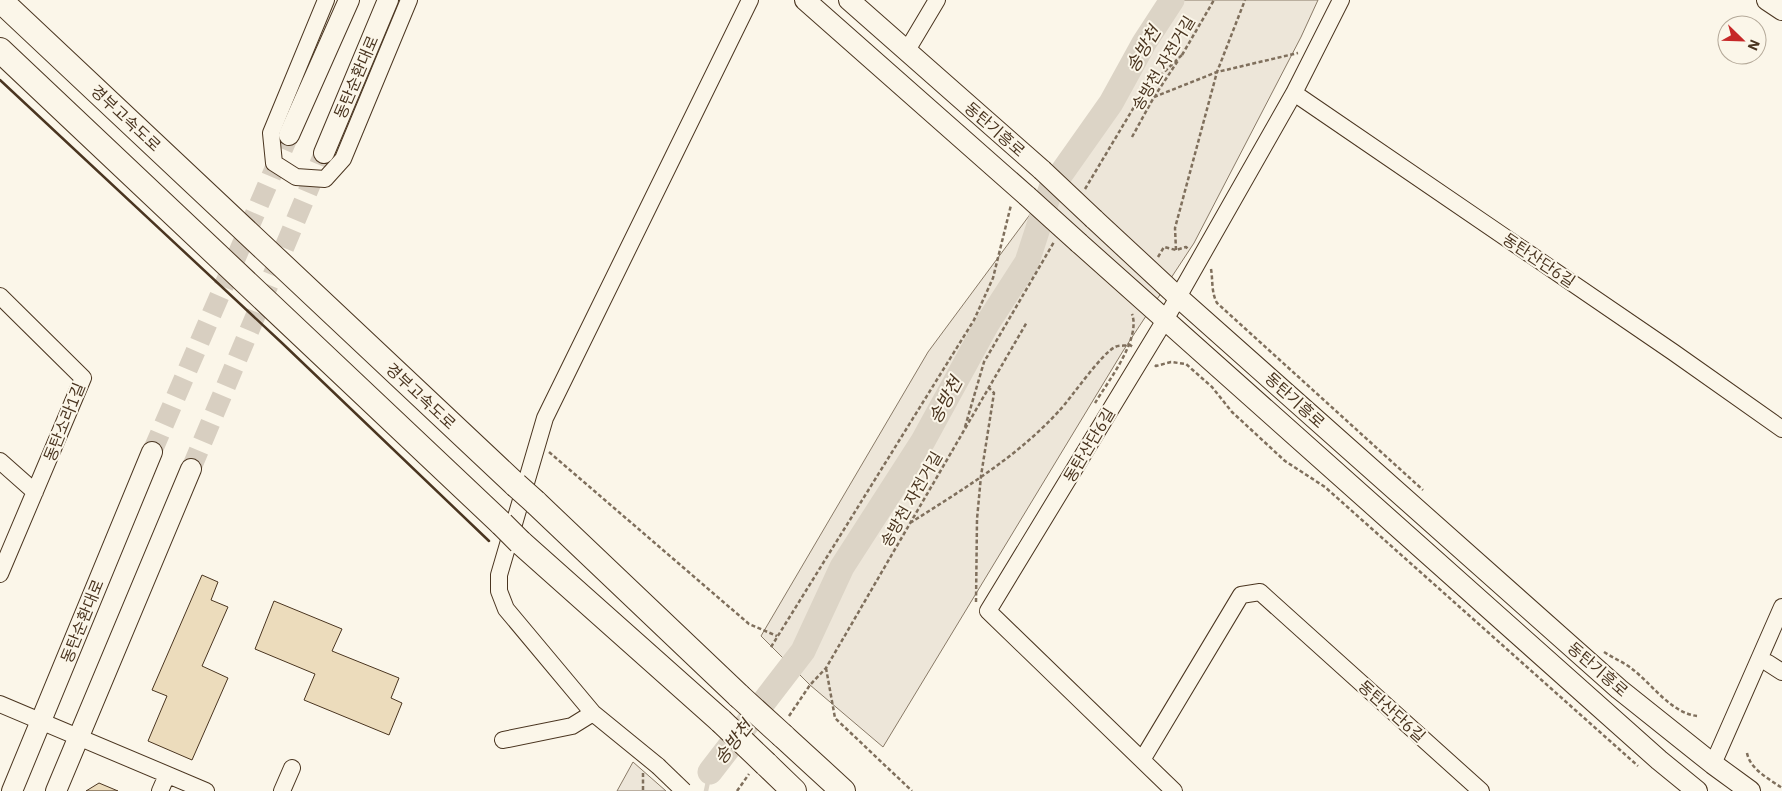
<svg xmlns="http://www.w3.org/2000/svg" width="1782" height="791" font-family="'IBM Plex Sans','Noto Sans KR',sans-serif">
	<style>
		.green { fill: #ede6d9; stroke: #887966 }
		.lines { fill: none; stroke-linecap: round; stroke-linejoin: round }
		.stream { stroke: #dcd4c6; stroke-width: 4.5 }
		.river { stroke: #dcd4c6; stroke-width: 25 }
		.building { fill: #ecdcbc; stroke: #4a3520 }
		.major-tunnel { stroke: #d8cfc1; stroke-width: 20; stroke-dasharray: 20 10; stroke-linecap: butt }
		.minor-casing { stroke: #4a3520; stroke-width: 18 }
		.major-casing { stroke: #4a3520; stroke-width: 22 }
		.highway-casing { stroke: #4a3520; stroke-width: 26 }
		.path { stroke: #7f6f5c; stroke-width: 2.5; stroke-dasharray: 4 2.5; stroke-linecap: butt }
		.minor { stroke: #fbf6e9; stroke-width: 16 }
		.major { stroke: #fbf6e9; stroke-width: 20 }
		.highway { stroke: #fbf6e9; stroke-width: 24 }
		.minor-bridge-casing { stroke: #4a3520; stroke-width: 18; stroke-linecap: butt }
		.major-bridge-casing { stroke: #4a3520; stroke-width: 22; stroke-linecap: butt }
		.highway-bridge-casing { stroke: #4a3520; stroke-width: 26; stroke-linecap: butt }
		.minor-bridge { stroke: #fbf6e9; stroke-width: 16 }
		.major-bridge { stroke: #fbf6e9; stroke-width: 20 }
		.highway-bridge { stroke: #fbf6e9; stroke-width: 24 }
		.wall { stroke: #4a3520; stroke-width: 2.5 }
		.labels { text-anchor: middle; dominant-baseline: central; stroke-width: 4; stroke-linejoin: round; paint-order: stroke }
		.street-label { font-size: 16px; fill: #4a3520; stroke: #fbf6e9 }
		.water-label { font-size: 18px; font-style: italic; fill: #4a3520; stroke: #fbf6e9 }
	</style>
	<rect width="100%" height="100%" fill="#fbf6e9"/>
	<path class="green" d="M 1169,0 L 1318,0 L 1301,37 L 1194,243 L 1123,351 L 883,747 L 810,685 L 761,636 L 928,352 L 1066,166 Z
		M 633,762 L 666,791 L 617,791 Z"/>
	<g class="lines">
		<path class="stream" d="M 706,791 L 710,772"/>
		<path class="river" d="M 710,772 L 803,651 L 842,567 L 923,441 L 987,324 L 1027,262 L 1051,188 L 1111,103 L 1144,43 L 1172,0"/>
	</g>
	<path class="building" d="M 202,575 L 218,582 L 211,600 L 228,607 L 202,666 L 228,678 L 192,760 L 148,741 L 167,696 L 152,690 Z
		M 274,601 L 342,629 L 332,651 L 399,678 L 391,698 L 402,703 L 389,735 L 304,700 L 315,674 L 255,649 Z
		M 99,783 L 118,791 L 86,791 Z"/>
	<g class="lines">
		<path class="major-tunnel" d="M 152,452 L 289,135
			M 191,469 L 324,153"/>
		<g class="minor-casing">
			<path id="minor" d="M 326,0 L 271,133 L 274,163 L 296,177 L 325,179 L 343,159 L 409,0
				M 906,52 L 937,0
				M 1294,93 L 1673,352 L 1782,429
				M 0,296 L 83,378 L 0,574
				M 0,461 L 35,492
				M 1768,663 L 1782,672
				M 0,704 L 206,791
				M 593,713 L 658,766
				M 503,740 L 572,726 L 593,713 L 506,609 L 499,591 L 499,575 L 545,418 L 750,0
				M 1142,760 L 1241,595 L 1260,592 L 1481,791
				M 1713,764 L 1782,607
				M 160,791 L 167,775
				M 282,791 L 292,768
				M 1174,791 L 988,611 L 1165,320 L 1294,93 L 1341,0"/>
		</g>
		<g class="major-casing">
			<path id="major" d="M 805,0 L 1027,196
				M 849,0 L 1042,170
				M 1767,0 L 1782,10
				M 289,135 L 349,0
				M 324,153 L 388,0
				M 1094,219 L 1178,297 L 1619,689 L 1713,764 L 1750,791
				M 1079,243 L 1659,760 L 1697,791
				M 12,791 L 152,452
				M 56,791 L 191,469"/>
		</g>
		<g class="highway-casing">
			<path id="highway" d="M 0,0 L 516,485
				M 0,50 L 502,524
				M 535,502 L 739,696
				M 520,542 L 721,721
				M 783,736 L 843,791
				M 766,764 L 794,791"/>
		</g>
		<path class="path" d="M 1182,55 L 1214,0
			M 1154,97 L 1217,72 L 1298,53
			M 1132,137 L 1154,97 L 1179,59
			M 1085,189 L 1143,92 L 1183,54
			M 1176,250 L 1175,228 L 1217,72 L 1245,0
			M 1158,257 L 1164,247 L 1176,250 L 1186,247 L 1188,249
			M 1211,269 C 1213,280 1211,292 1217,303 L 1423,490
			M 1155,365 L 1156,366 L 1171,362 L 1186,364 L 1212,387 L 1232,412 L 1285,461 L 1325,487 L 1638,766
			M 1095,403 C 1109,380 1141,339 1132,314
			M 965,427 L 984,362 L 1054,242
			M 549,452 L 749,624 L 777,636
			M 910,523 C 962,490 1017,457 1059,411 C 1072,397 1101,354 1115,347 C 1119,345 1125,346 1130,345 L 1133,347
			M 976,602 L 977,519 L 981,476 L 994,393 L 989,388
			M 771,647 L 974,320 L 993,278 L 1011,205
			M 1604,652 C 1613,658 1623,662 1631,668 C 1651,683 1671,713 1697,716
			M 826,668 L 835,718 L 912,791
			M 789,716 L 810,685 L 826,668 L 1027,322
			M 1747,753 C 1750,769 1769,779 1782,788
			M 643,773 L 643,791
			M 737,791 L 749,774"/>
		<use href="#minor" class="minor"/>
		<use href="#major" class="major"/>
		<use href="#highway" class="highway"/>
		<g class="minor-bridge-casing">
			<path id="minor-bridge" d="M 658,766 L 684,791"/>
		</g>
		<g class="major-bridge-casing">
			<path id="major-bridge" d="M 1042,170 L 1094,219
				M 1027,196 L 1079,243"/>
		</g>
		<g class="highway-bridge-casing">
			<path id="highway-bridge" d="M 516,485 L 535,502
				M 502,524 L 520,542
				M 739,696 L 783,736
				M 721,721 L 766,764"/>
		</g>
		<use href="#minor-bridge" class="minor-bridge"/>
		<use href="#major-bridge" class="major-bridge"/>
		<use href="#highway-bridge" class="highway-bridge"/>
		<path class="wall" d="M 0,80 L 282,343 L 489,541"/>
	</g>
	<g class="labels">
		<g class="street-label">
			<text transform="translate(1163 63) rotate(-59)">송방천 자전거길</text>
			<text transform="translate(356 77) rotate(-67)">동탄순환대로</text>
			<text transform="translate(126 118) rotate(43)">경부고속도로</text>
			<text transform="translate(995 129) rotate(41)">동탄기흥로</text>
			<text transform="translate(1539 260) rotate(34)">동탄산단6길</text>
			<text transform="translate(421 396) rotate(43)">경부고속도로</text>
			<text transform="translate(1295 400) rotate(42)">동탄기흥로</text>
			<text transform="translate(64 422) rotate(-68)">동탄소라1길</text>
			<text transform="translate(1089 445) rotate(-59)">동탄산단6길</text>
			<text transform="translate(911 499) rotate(-60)">송방천 자전거길</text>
			<text transform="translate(82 621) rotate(-68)">동탄순환대로</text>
			<text transform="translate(1598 669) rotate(41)">동탄기흥로</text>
			<text transform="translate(1392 711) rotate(42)">동탄산단6길</text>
		</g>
		<g class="water-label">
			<text transform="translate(1143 49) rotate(-59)">송방천</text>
			<text transform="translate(945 400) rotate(-61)">송방천</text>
			<text transform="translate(733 742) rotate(-52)">송방천</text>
		</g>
	</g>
	<g transform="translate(1742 40) rotate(113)"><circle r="24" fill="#fbf6e9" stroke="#b4a999"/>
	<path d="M0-4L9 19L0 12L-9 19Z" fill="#c62828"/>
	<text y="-8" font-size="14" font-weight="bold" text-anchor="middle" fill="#4a3520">N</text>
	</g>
</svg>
